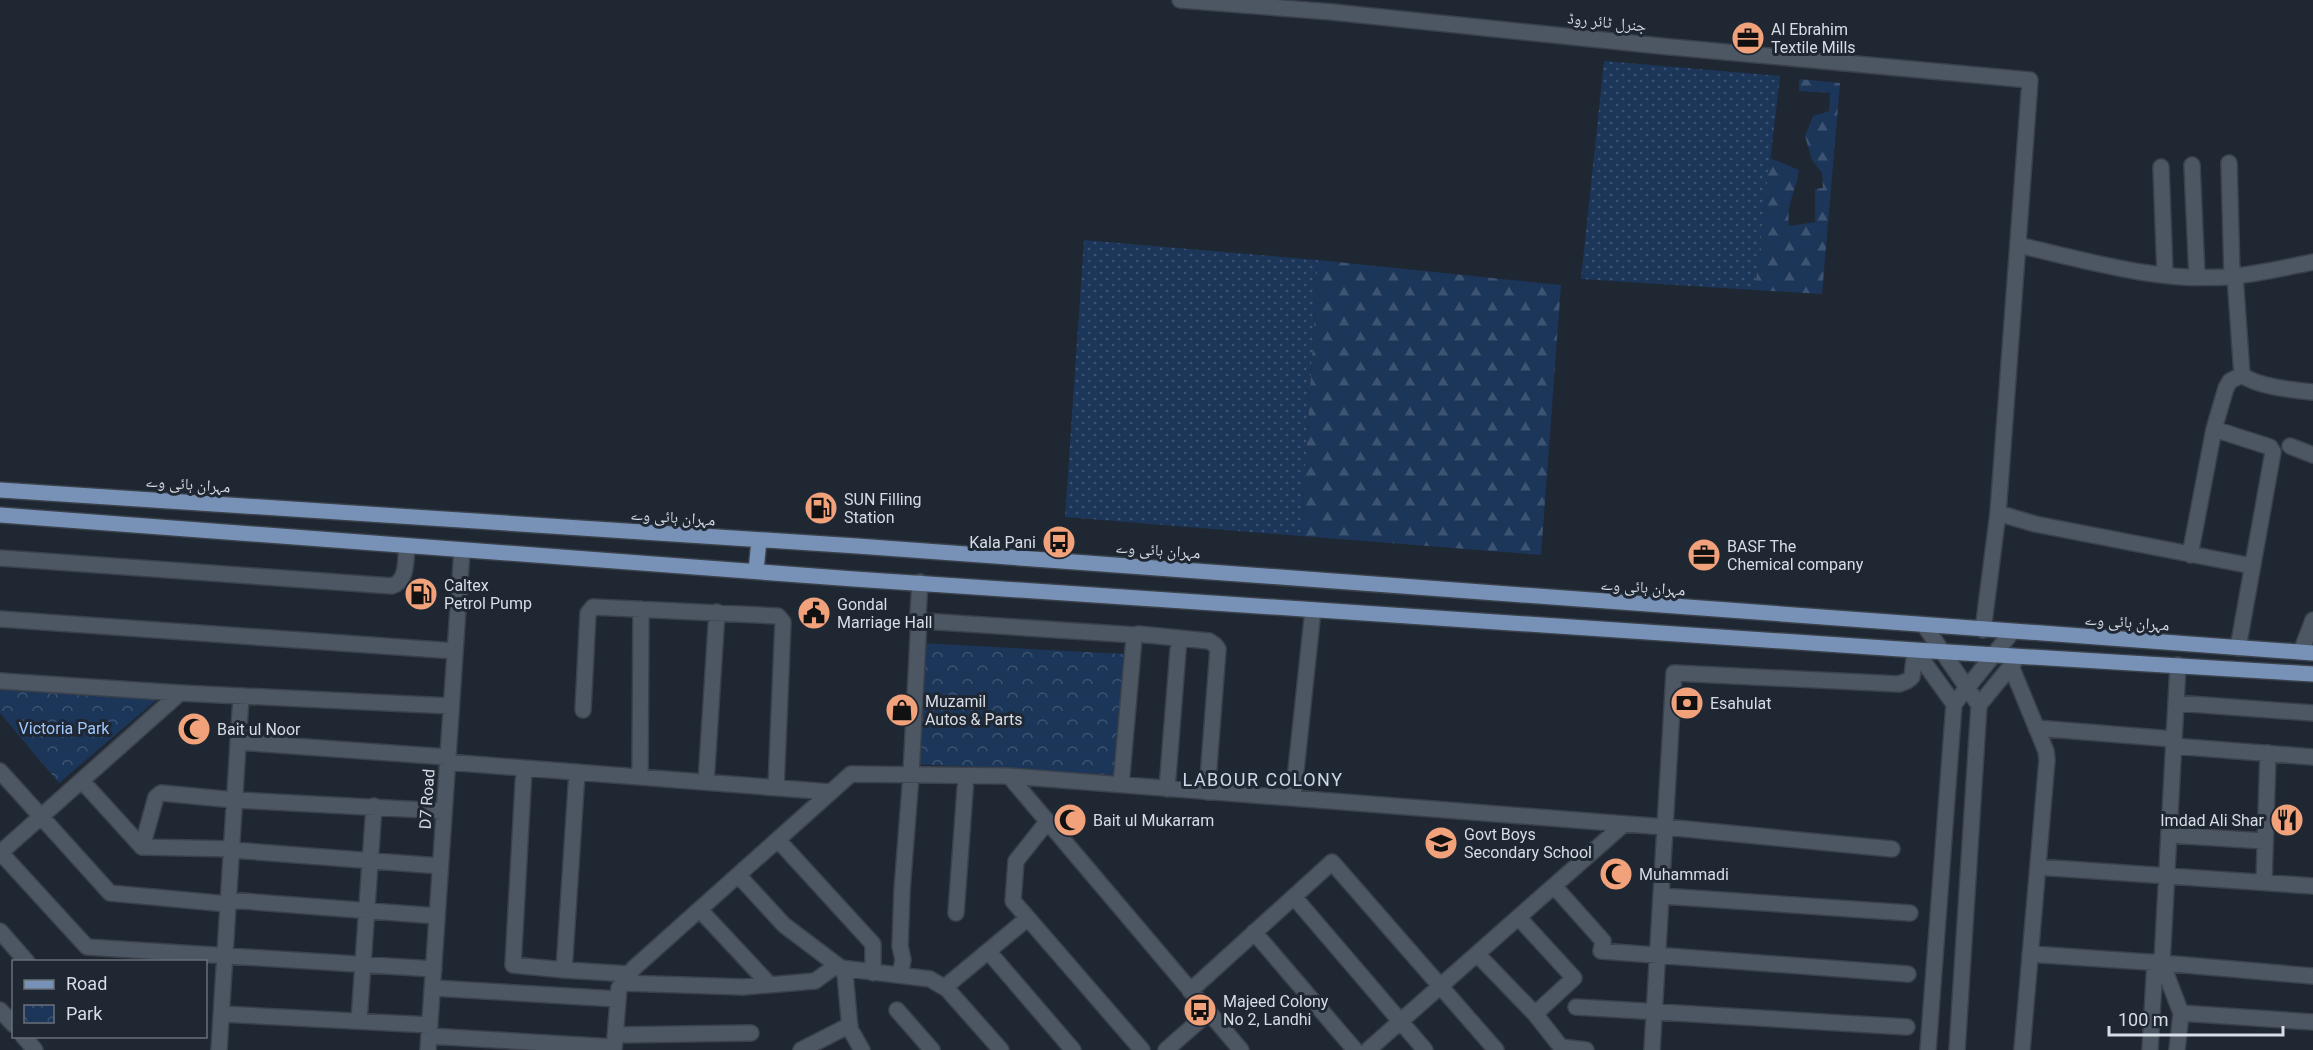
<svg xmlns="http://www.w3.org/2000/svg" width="2313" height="1050" font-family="Roboto,'Noto Naskh Arabic',sans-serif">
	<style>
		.grass { fill: url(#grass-dots) }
		.forest { fill: url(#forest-firs) }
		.park { fill: url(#park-crowns) }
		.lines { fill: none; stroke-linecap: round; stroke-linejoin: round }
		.minor-casing { stroke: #3a414b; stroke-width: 18 }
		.major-casing { stroke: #3a414b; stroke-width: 18 }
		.minor { stroke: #4d5764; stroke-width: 15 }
		.major { stroke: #7892b7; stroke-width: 15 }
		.labels { text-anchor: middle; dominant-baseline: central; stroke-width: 6; stroke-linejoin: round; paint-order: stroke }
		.street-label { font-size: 16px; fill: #d7dde5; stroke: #1f2733 }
		.poi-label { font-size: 16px; fill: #d7dde5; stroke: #1f2733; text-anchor: start }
		.park-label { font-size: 16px; fill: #a0c7fc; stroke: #1f2733 }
		.neighbourhood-label { font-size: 18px; letter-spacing: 1.5px; fill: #cdd8e8; stroke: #1f2733 }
	</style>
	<defs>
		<pattern id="grass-dots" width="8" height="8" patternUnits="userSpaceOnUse" patternTransform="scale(1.5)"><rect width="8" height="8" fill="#1c3659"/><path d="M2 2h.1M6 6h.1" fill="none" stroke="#3c5371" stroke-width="1.8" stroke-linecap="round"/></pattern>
		<pattern id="forest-firs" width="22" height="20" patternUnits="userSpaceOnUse" patternTransform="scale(1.5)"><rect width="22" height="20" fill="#1c3659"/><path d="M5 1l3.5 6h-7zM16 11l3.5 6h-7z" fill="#3c5371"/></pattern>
		<pattern id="park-crowns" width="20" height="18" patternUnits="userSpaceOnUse" patternTransform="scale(1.5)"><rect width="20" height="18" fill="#1c3659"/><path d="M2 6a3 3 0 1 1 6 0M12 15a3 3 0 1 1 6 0" fill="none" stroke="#3c5371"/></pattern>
	</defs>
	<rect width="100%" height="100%" fill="#1f2733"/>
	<path class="grass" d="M 1604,61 L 1780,76 L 1755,290 L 1581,279 Z
		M 1084,240 L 1318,260 L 1301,536 L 1065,517 Z"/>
	<path class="forest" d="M 1799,79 L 1840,83 L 1822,294 L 1755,290 L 1770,158 L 1799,170 C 1796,193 1786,203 1789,226 L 1815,222 L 1815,189 L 1823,188 L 1822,173 L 1812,160 L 1805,136 L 1813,116 L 1829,111 L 1830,93 L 1799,91 Z
		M 1318,260 L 1561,285 L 1541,555 L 1301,536 Z"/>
	<path class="park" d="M 920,643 L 1124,654 L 1118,775 L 914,764 Z
		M 0,685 L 161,696 L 59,783 L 0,713 Z"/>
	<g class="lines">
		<g class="minor-casing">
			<path id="minor" d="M 1180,0 L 1332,12 L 1660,46 L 2030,80 L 1998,513 L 1983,630
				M 2229,163 L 2232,276
				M 2192,165 L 2197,277
				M 2161,167 L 2165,274
				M 2018,245 C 2088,261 2163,284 2236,276 C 2262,273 2288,267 2313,262
				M 2235,276 L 2242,375 C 2258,387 2293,390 2313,392
				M 2214,429 L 2270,447 L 2273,452 L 2238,648
				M 2290,446 L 2313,455
				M 1998,513 L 2035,524 L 2252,566
				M 2190,555 L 2214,429 L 2226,388 L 2230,381 L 2242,375
				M 0,558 L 392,586 C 408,581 405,560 407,546
				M 920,582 L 918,614 L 923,621 L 1135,635
				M 0,619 L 455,651
				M 1924,625 L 1979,705 L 1957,1050
				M 1915,650 L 1954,704
				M 2301,652 L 2313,620
				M 2011,666 L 2046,751 L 2047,760 L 2022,1050
				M 0,681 L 180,693 L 451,706
				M 2176,703 L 2313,713
				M 1979,705 L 2015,661
				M 583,710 L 588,613 L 593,607 L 778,616 L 783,622 L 776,788
				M 2036,728 L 2173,739
				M 238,742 L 447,757
				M 2173,746 L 2313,757
				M 447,762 L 831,792
				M 524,768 L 513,965 L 564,970
				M 0,771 L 110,893 L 228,904
				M 577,772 L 564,970 L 630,974
				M 1009,776 L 1241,1050
				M 640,777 L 641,609
				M 82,781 L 142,847 L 232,849
				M 706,782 L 717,612
				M 1121,785 L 1134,638 L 1138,634 L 1209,641 L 1215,645 L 1218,649 L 1207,792
				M 1167,789 L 1179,638
				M 1293,798 L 1313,610
				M 1047,822 L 1016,861 L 1013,901 L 1142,1050
				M 2169,835 L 2265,841
				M 778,840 L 873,944 L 873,973
				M 142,847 L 156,797 L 161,793 L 235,800 L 444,811
				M 232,850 L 440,866
				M 0,852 L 87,947 L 434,969
				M 0,853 L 180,693
				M 2038,867 L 2313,886
				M 739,876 L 784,925 L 841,968 L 845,974 L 850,1029 L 862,1050
				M 2264,882 L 2268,753
				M 1554,886 L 1603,941 L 1601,951 L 1908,974
				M 1662,896 L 1910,913
				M 1294,897 L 1425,1050
				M 229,900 L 437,916
				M 700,910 L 770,985
				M 956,913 L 966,776
				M 1519,918 L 1574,978 L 1535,1014
				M 0,931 L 27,962
				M 1254,932 L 1355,1050
				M 988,951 L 1073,1050
				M 1477,954 L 1535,1014 L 1561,1047 L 1586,1050
				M 2030,954 L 2162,963 L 2313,976
				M 841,968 L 930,979 L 947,989 L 1001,1050
				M 900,975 L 903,960 L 900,946 L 902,890 L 911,775 L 919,618
				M 623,983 L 743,987 L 815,981 L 837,965
				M 945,987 L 1028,918
				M 433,988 L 618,999
				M 1190,991 L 1332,862 L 1496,1050
				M 1576,1007 L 1907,1027
				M 0,1010 L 14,1025
				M 897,1010 L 932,1050
				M 2181,1013 L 2313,1022
				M 222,1014 L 430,1025
				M 359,1021 L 374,806
				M 615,1035 L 751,1033
				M 23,1036 L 35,1050
				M 429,1036 L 614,1047
				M 219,1050 L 241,696
				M 428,1050 L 462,550
				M 614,1050 L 619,988 L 634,968 L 851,774 L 1009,776 L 1665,827 L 1892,849
				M 801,1050 L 850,1025
				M 1166,1050 L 1208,1013
				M 1368,1050 L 1624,824
				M 1652,1050 L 1674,673 L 1899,684 L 1907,681 L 1912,677 L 1915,650
				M 1928,1050 L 1954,704 L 2012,632
				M 2150,1050 L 2155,962
				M 2177,1050 L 2181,1013 L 2162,963 L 2178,665"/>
		</g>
		<g class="major-casing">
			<path id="major" d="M 0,490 L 857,546 L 2313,653
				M 0,515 L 854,579 L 1915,650 L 2313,674
				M 756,571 L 759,540"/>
		</g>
		<use href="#minor" class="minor"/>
		<use href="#major" class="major"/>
	</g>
	<defs>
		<g id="office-disc" transform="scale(1.725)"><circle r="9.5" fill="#f1a27b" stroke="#1f2733"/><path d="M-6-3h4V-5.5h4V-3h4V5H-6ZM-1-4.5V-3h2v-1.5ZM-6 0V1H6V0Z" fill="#111"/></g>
		<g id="fuel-disc" transform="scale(1.725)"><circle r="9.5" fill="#f1a27b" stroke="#1f2733"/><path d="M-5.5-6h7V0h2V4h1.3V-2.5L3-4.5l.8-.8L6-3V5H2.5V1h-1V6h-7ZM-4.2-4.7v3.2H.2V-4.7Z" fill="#111"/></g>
		<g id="bus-disc" transform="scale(1.725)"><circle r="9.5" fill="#f1a27b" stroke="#1f2733"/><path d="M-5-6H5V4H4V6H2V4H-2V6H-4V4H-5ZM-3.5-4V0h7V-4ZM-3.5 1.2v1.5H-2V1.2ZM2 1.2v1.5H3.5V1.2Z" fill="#111"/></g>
		<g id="civic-disc" transform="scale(1.725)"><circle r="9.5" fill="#f1a27b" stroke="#1f2733"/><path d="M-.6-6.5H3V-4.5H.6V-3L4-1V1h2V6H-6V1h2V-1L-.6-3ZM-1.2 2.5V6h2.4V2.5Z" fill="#111"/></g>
		<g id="bank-disc" transform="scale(1.725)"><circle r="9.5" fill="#f1a27b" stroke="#1f2733"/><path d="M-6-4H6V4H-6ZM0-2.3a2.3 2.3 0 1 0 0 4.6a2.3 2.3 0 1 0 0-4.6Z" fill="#111"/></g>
		<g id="shop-disc" transform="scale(1.725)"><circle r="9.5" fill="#f1a27b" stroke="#1f2733"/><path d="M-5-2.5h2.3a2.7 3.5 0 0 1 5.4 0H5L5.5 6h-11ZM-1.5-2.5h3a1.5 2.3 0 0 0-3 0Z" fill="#111"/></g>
		<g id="mosque-disc" transform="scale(1.725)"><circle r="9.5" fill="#f1a27b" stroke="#1f2733"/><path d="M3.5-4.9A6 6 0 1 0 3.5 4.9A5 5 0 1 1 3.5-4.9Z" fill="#111"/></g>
		<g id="restaurant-disc" transform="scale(1.725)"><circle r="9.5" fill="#f1a27b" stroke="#1f2733"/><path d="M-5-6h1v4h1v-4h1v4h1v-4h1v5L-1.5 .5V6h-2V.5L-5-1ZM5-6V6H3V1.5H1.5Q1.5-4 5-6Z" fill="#111"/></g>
		<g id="school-disc" transform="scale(1.725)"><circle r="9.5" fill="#f1a27b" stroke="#1f2733"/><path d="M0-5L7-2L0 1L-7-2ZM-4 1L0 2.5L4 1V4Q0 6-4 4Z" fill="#111"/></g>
	</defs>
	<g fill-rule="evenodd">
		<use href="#office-disc" x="1748" y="38"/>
		<use href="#fuel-disc" x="821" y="508"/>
		<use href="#bus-disc" x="1059" y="542"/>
		<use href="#office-disc" x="1704" y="555"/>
		<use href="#fuel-disc" x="421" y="594"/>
		<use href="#civic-disc" x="814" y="613"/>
		<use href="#bank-disc" x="1687" y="703"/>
		<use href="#shop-disc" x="902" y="710"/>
		<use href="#mosque-disc" x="194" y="729"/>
		<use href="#mosque-disc" x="1070" y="820"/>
		<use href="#restaurant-disc" x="2287" y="820"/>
		<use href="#school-disc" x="1441" y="843"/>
		<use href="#mosque-disc" x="1616" y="874"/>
		<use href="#bus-disc" x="1200" y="1010"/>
	</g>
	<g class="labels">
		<g class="street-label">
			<text transform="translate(1607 22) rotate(6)">جنرل ٹائر روڈ</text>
			<text transform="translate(188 484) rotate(4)">مہران ہائی وے</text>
			<text transform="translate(673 517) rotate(4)">مہران ہائی وے</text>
			<text transform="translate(1158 550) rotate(4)">مہران ہائی وے</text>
			<text transform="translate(1643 587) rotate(4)">مہران ہائی وے</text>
			<text transform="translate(2127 622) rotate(4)">مہران ہائی وے</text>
			<text transform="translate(427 799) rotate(-86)">D7 Road</text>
		</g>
		<g class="poi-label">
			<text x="1771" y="29">Al Ebrahim<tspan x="1771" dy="18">Textile Mills</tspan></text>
			<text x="844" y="499">SUN Filling<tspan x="844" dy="18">Station</tspan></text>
			<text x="1036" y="542" text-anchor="end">Kala Pani</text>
			<text x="1727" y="546">BASF The<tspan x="1727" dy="18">Chemical company</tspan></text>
			<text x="444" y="585">Caltex<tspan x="444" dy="18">Petrol Pump</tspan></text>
			<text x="837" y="604">Gondal<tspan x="837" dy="18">Marriage Hall</tspan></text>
			<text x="925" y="701">Muzamil<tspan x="925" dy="18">Autos &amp; Parts</tspan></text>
			<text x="1710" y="703">Esahulat</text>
			<text x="217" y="729">Bait ul Noor</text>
			<text x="1093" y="820">Bait ul Mukarram</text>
			<text x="2264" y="820" text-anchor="end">Imdad Ali Shar</text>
			<text x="1464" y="834">Govt Boys<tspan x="1464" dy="18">Secondary School</tspan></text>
			<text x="1639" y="874">Muhammadi</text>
			<text x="1223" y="1001">Majeed Colony<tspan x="1223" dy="18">No 2, Landhi</tspan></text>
		</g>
		<g class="park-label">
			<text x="64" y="728">Victoria Park</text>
		</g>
		<g class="neighbourhood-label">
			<text x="1263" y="779">LABOUR COLONY</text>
		</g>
	</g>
	<rect x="12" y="960" width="195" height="78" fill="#1f2733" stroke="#69707a" stroke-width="1.5"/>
	<rect x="24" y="980" width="30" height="9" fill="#7892b7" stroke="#69707a" stroke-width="1.5"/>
	<text x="66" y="990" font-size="18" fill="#d7dde5">Road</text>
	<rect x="24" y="1005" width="30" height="18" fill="url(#park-crowns)" stroke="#69707a" stroke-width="1.5"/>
	<text x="66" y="1020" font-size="18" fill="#d7dde5">Park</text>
	<path d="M2109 1026v9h174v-9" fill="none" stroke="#d7dde5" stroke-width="3"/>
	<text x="2118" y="1026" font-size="18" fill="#d7dde5" stroke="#1f2733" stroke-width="4.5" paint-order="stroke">100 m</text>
</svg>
